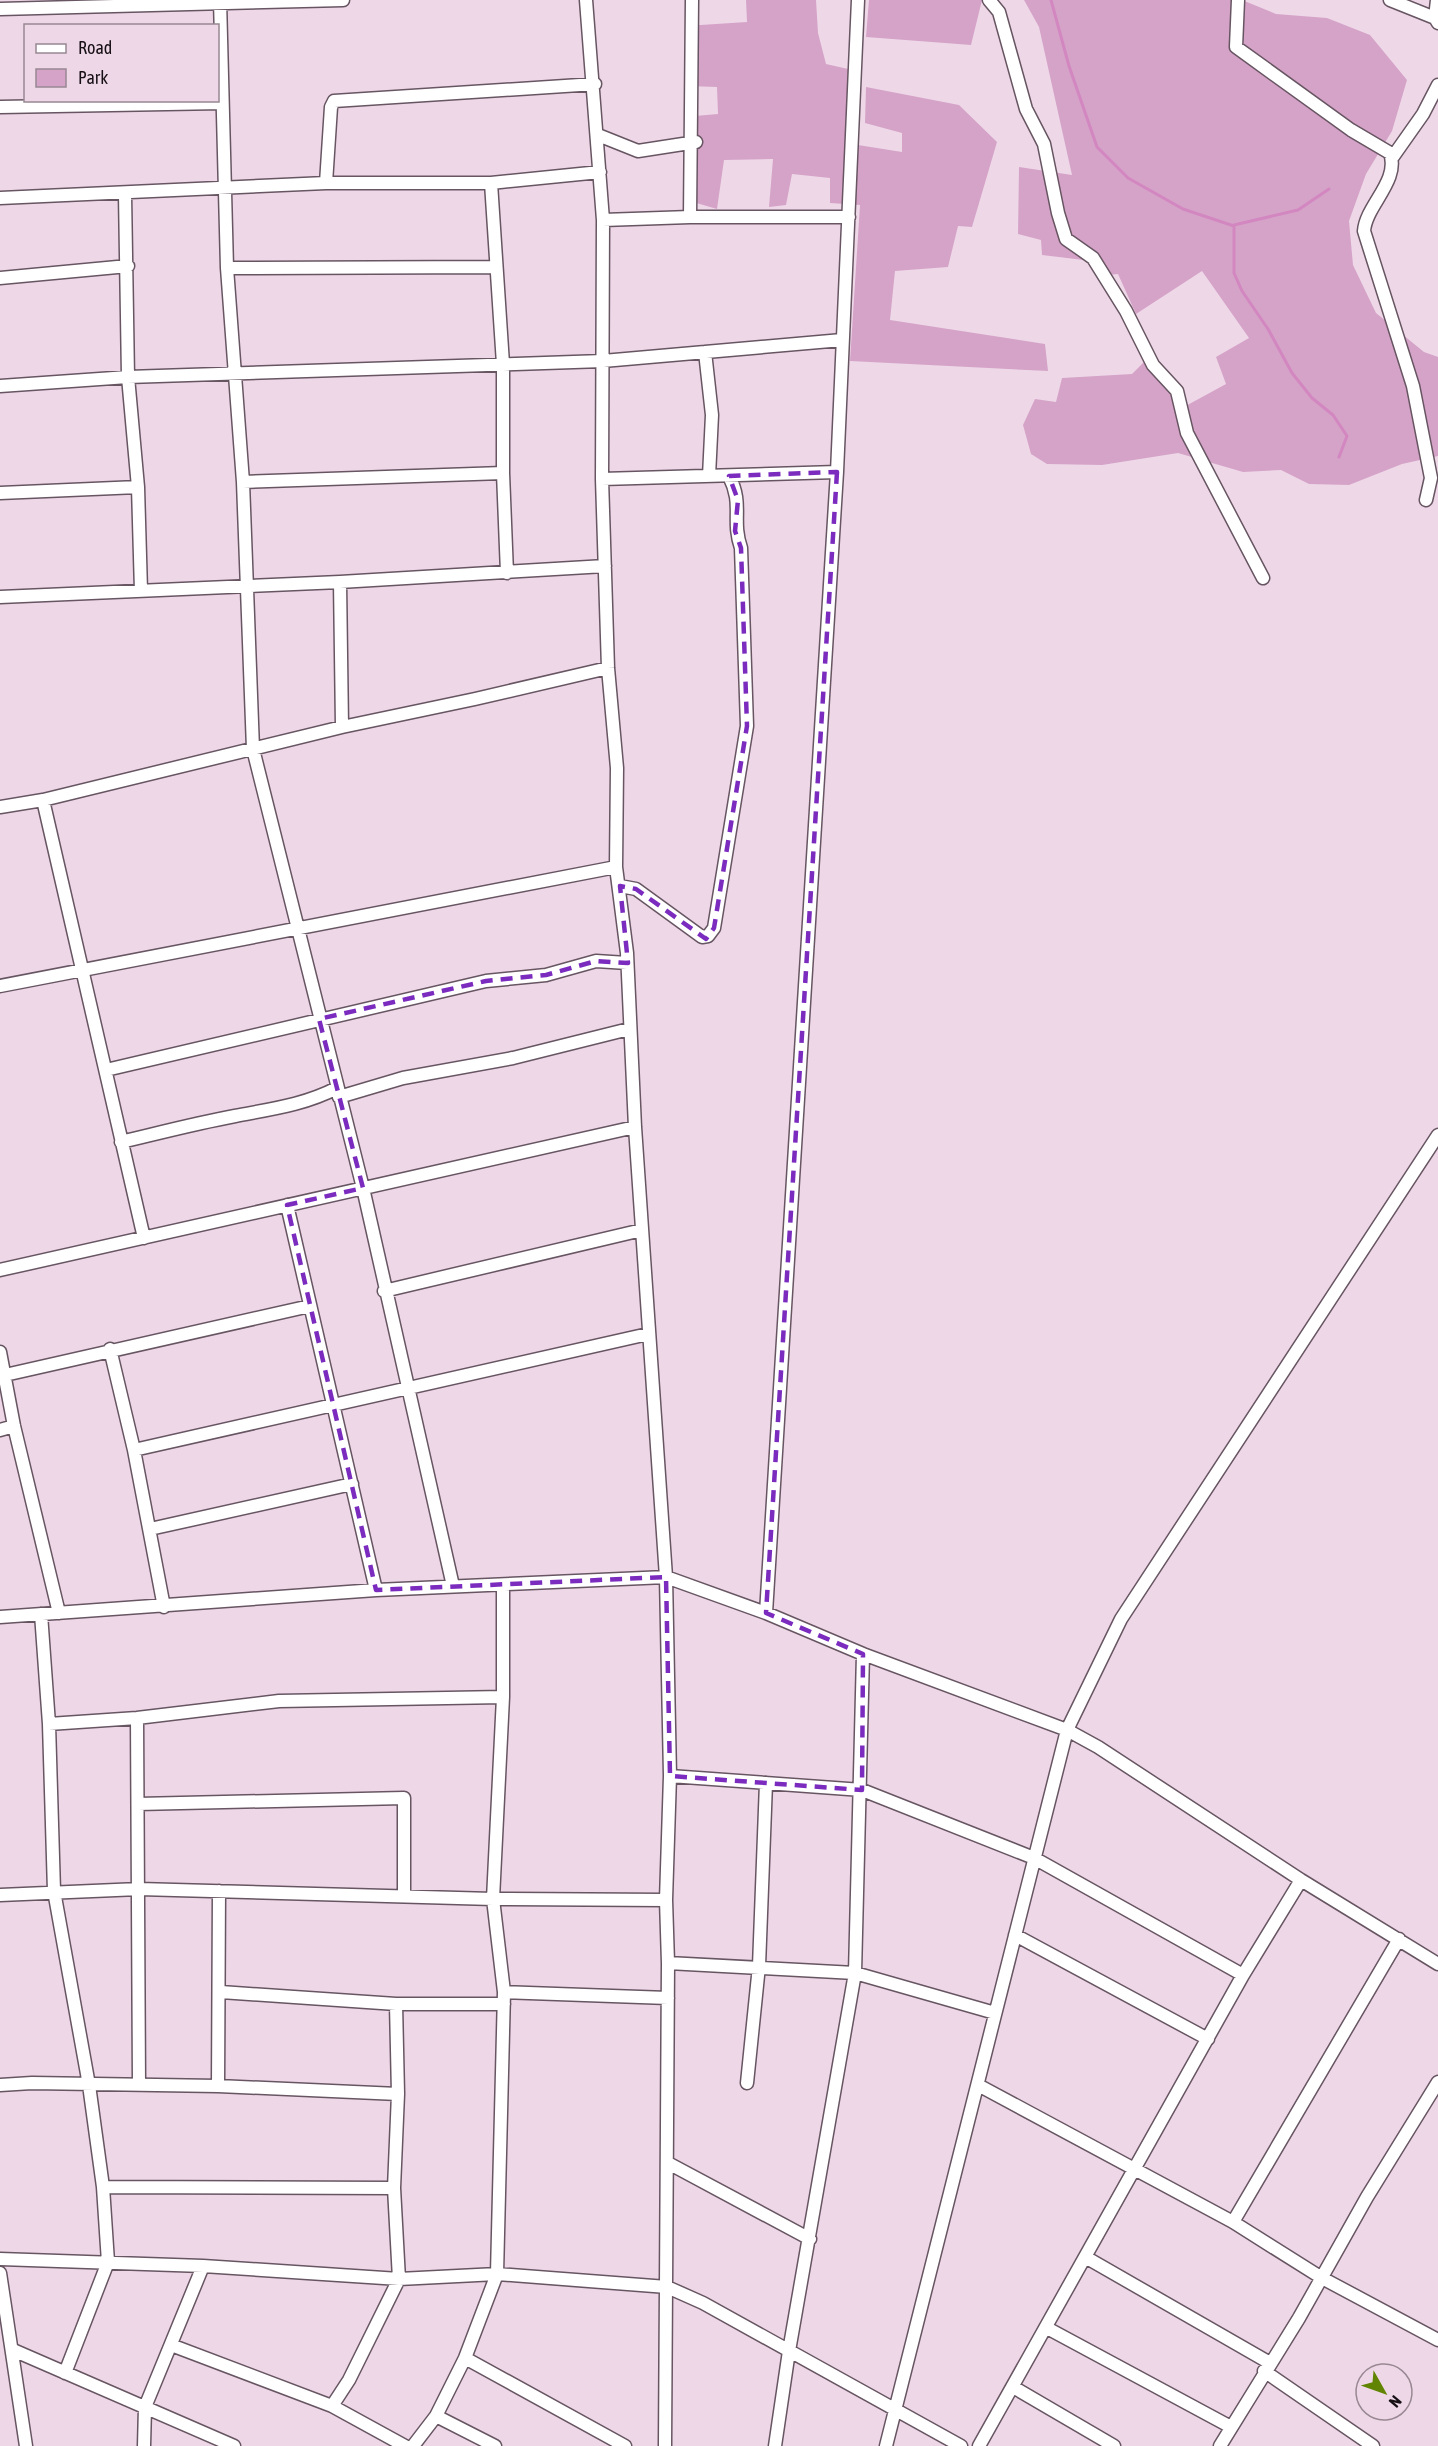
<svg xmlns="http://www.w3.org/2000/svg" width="1438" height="2446" font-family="'Asap Condensed',sans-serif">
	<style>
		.green { fill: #d5a3c8 }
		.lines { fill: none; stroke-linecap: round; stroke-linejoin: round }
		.stream { stroke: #d387c0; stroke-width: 3 }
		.minor-casing { stroke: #675562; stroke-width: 15 }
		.minor { stroke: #fff; stroke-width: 12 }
		.marked { fill: none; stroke: #7b2cbf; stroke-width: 4.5; stroke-dasharray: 12 8; stroke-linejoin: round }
	</style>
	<rect width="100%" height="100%" fill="#eed8e8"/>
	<path class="green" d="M 746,0 L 816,0 L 818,33 L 826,64 L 857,71 L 858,145 L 902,152 L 902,133 L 865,123 L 866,87 L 959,105 L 997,142 L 972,227 L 958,226 L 948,267 L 895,271 L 890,320 L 1045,344 L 1048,371 L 850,361 L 860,205 L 830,203 L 830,178 L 792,174 L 786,205 L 769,207 L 773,159 L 724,160 L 717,209 L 693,202 L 695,116 L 718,114 L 717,87 L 687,86 L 685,26 L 747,22 Z
		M 869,0 L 982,0 L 971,45 L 866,37 Z
		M 1024,0 L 1242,0 L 1276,14 L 1327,18 L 1370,35 L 1407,80 L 1392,131 L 1366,174 L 1349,221 L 1353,265 L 1376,313 L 1424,352 L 1438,357 L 1438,456 L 1402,464 L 1349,485 L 1309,484 L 1281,470 L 1243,472 L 1178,453 L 1102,465 L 1047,464 L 1031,454 L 1023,425 L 1035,399 L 1056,402 L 1062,378 L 1132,374 L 1154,352 L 1182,408 L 1226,384 L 1216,357 L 1249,338 L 1202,271 L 1136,314 L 1118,274 L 1097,276 L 1092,261 L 1042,255 L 1041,240 L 1018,234 L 1019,167 L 1072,175 L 1039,27 Z"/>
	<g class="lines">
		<path class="stream" d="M 1051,0 L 1069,66 L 1097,147 L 1128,178 L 1183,209 L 1234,226 L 1234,273 L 1242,291 L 1268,329 L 1292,373 L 1312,398 L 1333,415 L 1347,436 L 1339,457
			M 1234,225 L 1298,210 L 1329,189"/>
		<g class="minor-casing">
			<path id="minor" d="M 220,0 L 227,268 L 243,482 L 253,749 L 363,1188 L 453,1586
				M 586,0 L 603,220 L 602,479 L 608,668 L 617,768 L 616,867 L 627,953 L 635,1127 L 666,1577 L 670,1776 L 666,1900 L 668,1963 L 665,2446
				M 989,0 L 999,12 L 1026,109 L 1044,144 L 1058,213 L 1066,239 L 1093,258 L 1126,311 L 1153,365 L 1177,391 L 1187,433 L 1263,578
				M 1238,0 L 1236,47 L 1351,130 L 1390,153 C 1400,181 1366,205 1364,231 L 1413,386 L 1431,478 L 1426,500
				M 1390,0 L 1435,18 L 1438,23
				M 0,9 L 343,0
				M 1435,18 L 1437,0
				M 0,107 L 222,103
				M 598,135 L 638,151 L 696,142
				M 1392,158 L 1423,114 L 1438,85
				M 326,183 L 331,107 L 334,101 L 595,84
				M 491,183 L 503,364 L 503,473 L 507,573
				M 125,194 L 128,377 L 138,487 L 141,591
				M 0,198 L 326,183 L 491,183 L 600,172
				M 690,217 L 692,0
				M 603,220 L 690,217 L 849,217
				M 227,268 L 495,267
				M 0,278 L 128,266
				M 705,352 L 712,415 L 709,476
				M 0,386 L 128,377 L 603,361 L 842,340
				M 602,479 L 837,472
				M 243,482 L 503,473
				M 0,493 L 138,487
				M 340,582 L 342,727
				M 0,597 L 340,582 L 605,566
				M 43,800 L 144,1238
				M 0,807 L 43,800 L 342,727 L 475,699 L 608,668
				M 620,886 L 636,889 L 702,937 L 708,936 L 714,928 L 747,726 L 741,548 C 731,519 744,505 729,476
				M 0,986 L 616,867
				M 106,1070 L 486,981 L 546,975 L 596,961 L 627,963
				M 339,1097 L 403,1078 L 513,1058 L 629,1029
				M 121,1142 C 159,1133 197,1123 235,1116 C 271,1109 304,1105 337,1088
				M 287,1205 L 376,1590
				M 0,1270 L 635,1127
				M 384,1291 L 642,1230
				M 110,1349 L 134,1450 L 164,1607
				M 0,1352 L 14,1426 L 59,1613
				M 5,1375 L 310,1306
				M 0,1430 L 14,1426
				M 134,1450 L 648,1334
				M 150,1529 L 352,1484
				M 766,1613 L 837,472 L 858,0
				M 41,1614 L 49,1724 L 54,1891 L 89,2085 L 103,2187 L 108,2262 L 65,2373
				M 0,1617 L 376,1590 L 666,1577 L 766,1613 L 863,1654 L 1067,1730 L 1098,1747 L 1301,1880 L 1438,1964
				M 137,1718 L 139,2085
				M 49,1724 L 137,1718 L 279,1701 L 503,1697
				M 670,1776 L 862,1790 L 1034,1858 L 1243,1975
				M 138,1804 L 404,1798 L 404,1896
				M 0,1895 L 139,1889 L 493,1899 L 666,1900
				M 1015,1935 L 1208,2039
				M 668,1963 L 855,1973 L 995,2013
				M 221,1992 L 396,2004 L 504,2004
				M 504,1992 L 668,1998
				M 747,2083 L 759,1966 L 766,1783
				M 0,2085 L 32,2083 L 218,2086 L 398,2094
				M 978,2085 L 1233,2222 L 1322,2278 L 1438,2340
				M 218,2086 L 219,1891
				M 668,2163 L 810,2239
				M 103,2187 L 394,2188
				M 1233,2222 L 1399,1939
				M 1087,2258 L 1270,2363
				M 0,2259 L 203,2266 L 399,2279 L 497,2274 L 667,2287 L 703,2303 L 961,2446
				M 0,2273 L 26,2446
				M 1047,2328 L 1231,2427
				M 171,2345 L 332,2406 L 405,2446
				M 13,2350 L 234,2446
				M 465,2358 L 625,2446
				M 1264,2371 L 1373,2446
				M 1013,2387 L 1114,2446
				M 332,2406 L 349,2380 L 399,2279 L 394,2188 L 398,2094 L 396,2004
				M 436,2416 L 495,2446
				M 144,2446 L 145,2407 L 203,2266
				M 413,2446 L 436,2416 L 465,2358 L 497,2274 L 504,1992 L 493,1899 L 503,1697 L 503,1585
				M 775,2446 L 789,2351 L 855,1973 L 863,1654
				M 886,2446 L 1067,1730 L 1121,1619 L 1438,1135
				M 979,2446 L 1243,1975 L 1301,1880
				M 1220,2446 L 1299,2318 L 1367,2197 L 1438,2082"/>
		</g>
		<use href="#minor" class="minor"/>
	</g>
	<path class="marked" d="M 837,472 L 766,1613 L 863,1654 L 862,1790 L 670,1776 L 666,1577 L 376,1590 L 287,1205 L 363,1188 L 319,1019 L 486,981 L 546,975 L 596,961 L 628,963 L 620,886 L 636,889 L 706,939 L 714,928 L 747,726 L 741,548 L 735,531 L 738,500 L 729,476 Z"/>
	<rect x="24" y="24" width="195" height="78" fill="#eed8e8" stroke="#988893" stroke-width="1.5"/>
	<rect x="36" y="44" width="30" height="9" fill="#ffffff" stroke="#988893" stroke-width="1.5"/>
	<text x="78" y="54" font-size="18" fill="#160f14">Road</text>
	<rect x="36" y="69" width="30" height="18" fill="#d5a3c8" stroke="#988893" stroke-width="1.5"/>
	<text x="78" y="84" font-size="18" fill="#160f14">Park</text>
	<g transform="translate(1384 2392) rotate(130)"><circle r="28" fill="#eed8e8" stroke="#988893" stroke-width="1.5"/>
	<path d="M0-4.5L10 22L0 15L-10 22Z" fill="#618503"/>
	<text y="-9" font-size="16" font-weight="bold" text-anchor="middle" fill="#160f14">N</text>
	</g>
</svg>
